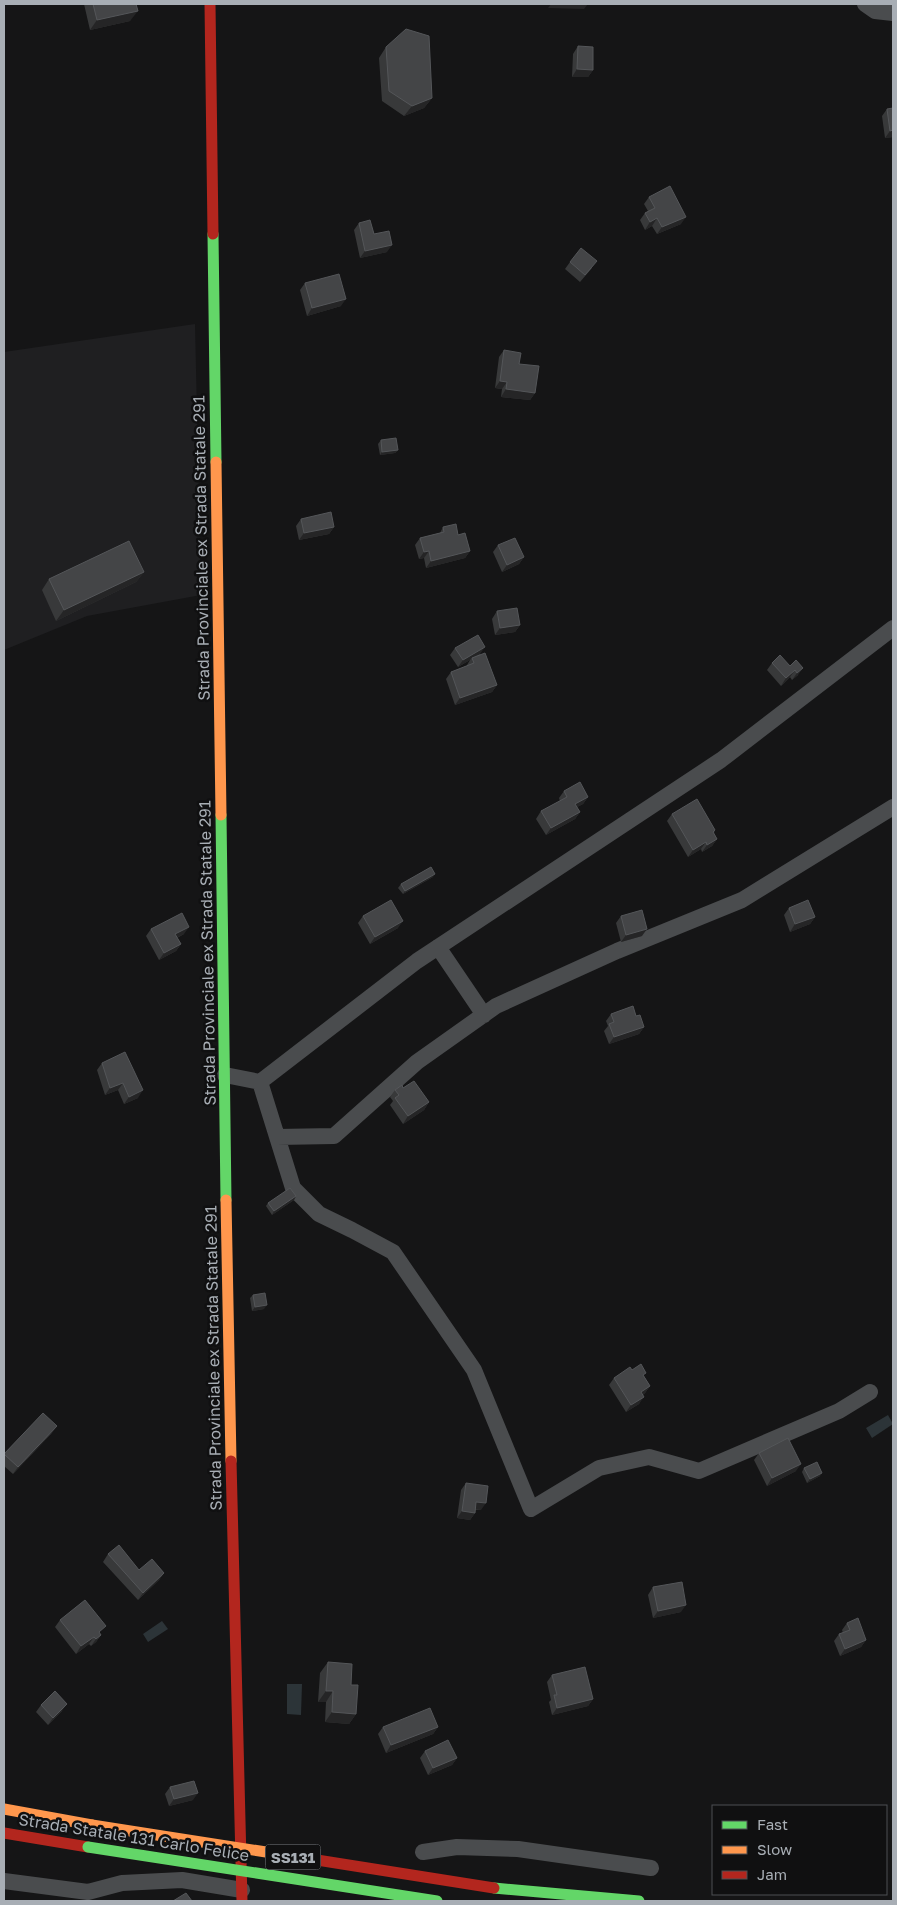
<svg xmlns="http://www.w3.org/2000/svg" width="897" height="1905" font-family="'Golos Text',sans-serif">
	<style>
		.built { fill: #1f1f21 }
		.water { fill: #2c3438 }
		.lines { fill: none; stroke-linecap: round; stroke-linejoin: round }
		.street { stroke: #4a4c4e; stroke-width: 16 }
		.fast { stroke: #63d668; stroke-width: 11 }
		.slow { stroke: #ff974d; stroke-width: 11 }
		.jam { stroke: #b3261e; stroke-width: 11 }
		.fast-bridge { stroke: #63d668; stroke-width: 11 }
		.slow-bridge { stroke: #ff974d; stroke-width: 11 }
		.jam-bridge { stroke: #b3261e; stroke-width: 11 }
		.wall { fill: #38393a }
		.shaded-wall { fill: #252526 }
		.building { fill: #444547; stroke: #545659 }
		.labels { text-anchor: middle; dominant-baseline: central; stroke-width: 5; stroke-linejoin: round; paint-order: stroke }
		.shield { fill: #101011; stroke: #7a7f84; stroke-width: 1 }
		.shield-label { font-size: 15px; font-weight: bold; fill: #a8aeb5 }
		.street-label { font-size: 16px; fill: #a8aeb5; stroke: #101011 }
	</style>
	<rect width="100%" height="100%" fill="#151516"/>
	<path class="built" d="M 195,324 L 201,595 L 87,616 L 4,650 L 4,352 Z"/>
	<path class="water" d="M 888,1415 L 893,1424 L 872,1438 L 866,1428 Z
		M 162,1621 L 168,1629 L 148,1642 L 143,1634 Z
		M 287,1684 L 302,1684 L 301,1715 L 287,1714 Z"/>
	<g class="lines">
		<path class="street" d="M 865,4 L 875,11 L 893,13
			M 438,947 L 484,1015
			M 225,1075 L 260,1082 L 293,1188 L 319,1214 L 352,1230 L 393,1252 L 474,1370 L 531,1509 L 599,1468 L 649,1457 L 699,1471 L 839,1411 L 870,1392
			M 260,1082 L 417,961 L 721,760 L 893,628
			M 277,1137 L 334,1136 L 417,1062 L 496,1006 L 617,951 L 742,900 L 893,807
			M 423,1852 L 457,1847 L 518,1849 L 651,1868
			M 4,1881 L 88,1892 L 122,1883 L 182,1880 L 242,1890"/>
		<path class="fast" d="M 213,234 L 216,462
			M 221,815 L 226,1200
			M 494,1888 L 639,1901"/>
		<path class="slow" d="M 216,462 L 221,815
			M 226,1200 L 231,1461
			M 4,1809 L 92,1825"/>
		<path class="jam" d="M 210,4 L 213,234
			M 231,1461 L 242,1901
			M 4,1833 L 88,1847"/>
		<path class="fast-bridge" d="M 88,1847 L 437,1901"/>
		<path class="slow-bridge" d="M 92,1825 L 298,1857"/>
		<path class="jam-bridge" d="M 298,1857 L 494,1888"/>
	</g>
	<path class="wall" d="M 84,4 L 136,4 L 130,21 L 90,30 Z
		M 578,46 L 593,70 L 588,77 L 572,77 L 573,54 Z
		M 386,47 L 432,98 L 424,108 L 404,116 L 382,101 L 379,58 Z
		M 887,109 L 893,137 L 885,138 L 882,116 Z
		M 649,197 L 681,224 L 657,234 L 652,226 L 645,230 L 640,220 L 645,213 L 648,211 L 644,204 Z
		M 359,223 L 374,234 L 387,252 L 360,258 L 354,230 Z
		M 570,262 L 592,268 L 580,282 L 565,269 Z
		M 305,283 L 341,306 L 307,316 L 300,290 Z
		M 504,350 L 519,364 L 535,393 L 530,400 L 501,397 L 502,389 L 495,388 L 499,357 Z
		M 381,440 L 398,450 L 395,453 L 380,455 L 378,444 Z
		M 301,519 L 334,527 L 329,534 L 299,540 L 296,526 Z
		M 443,527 L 458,535 L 470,551 L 465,558 L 426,568 L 424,558 L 419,559 L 415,545 L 420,538 L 440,533 Z
		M 498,545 L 524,557 L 519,564 L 502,572 L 493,552 Z
		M 144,572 L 136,582 L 56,621 L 42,590 L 49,579 Z
		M 497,611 L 520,625 L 515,632 L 495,635 L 492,619 Z
		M 455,648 L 480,654 L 497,685 L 492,692 L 455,705 L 446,679 L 451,672 L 467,666 L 467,665 L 470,660 L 458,667 L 450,655 Z
		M 796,660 L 798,675 L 792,680 L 790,677 L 781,686 L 767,670 L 772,663 L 790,666 Z
		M 564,791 L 588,797 L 583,804 L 577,807 L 580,812 L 575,819 L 546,835 L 536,819 L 541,811 L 560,801 L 559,798 Z
		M 672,814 L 715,830 L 714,833 L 717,839 L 712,846 L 702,852 L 701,849 L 688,857 L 667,821 Z
		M 433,877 L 403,894 L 398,888 L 401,884 Z
		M 789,908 L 815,917 L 810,924 L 790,932 L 784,915 Z
		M 363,916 L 398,928 L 370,944 L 358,923 Z
		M 621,916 L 642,936 L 621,942 L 616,923 Z
		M 151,929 L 184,934 L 177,938 L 181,944 L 176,951 L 159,960 L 146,936 Z
		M 611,1014 L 636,1016 L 644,1027 L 639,1034 L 609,1044 L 604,1031 L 608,1026 L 606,1021 Z
		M 102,1063 L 138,1098 L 124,1104 L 118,1090 L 105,1095 L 97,1070 Z
		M 403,1088 L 429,1102 L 424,1110 L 403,1124 L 390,1105 L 393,1101 L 390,1097 L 395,1090 Z
		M 296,1196 L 294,1200 L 272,1215 L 266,1206 L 268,1203 Z
		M 253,1295 L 264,1309 L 252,1311 L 250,1298 Z
		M 632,1370 L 644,1376 L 650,1386 L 645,1393 L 643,1395 L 639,1404 L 626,1412 L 609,1385 L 614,1378 Z
		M 52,1433 L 13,1474 L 4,1466 L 4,1455 Z
		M 759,1453 L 796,1471 L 767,1486 L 754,1460 Z
		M 804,1468 L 820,1476 L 807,1483 L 802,1472 Z
		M 466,1483 L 481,1510 L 475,1510 L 475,1513 L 470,1520 L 457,1518 L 461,1490 Z
		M 108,1554 L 139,1570 L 164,1573 L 159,1580 L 138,1600 L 103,1562 Z
		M 653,1587 L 681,1612 L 653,1618 L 648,1595 Z
		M 60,1620 L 100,1634 L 101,1635 L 96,1642 L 91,1646 L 89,1644 L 76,1654 L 55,1627 Z
		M 847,1623 L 866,1640 L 861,1647 L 840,1656 L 834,1641 L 839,1634 L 843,1633 L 842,1630 Z
		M 328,1662 L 351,1685 L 356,1714 L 349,1724 L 325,1722 L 326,1702 L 318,1702 L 320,1673 Z
		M 552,1675 L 593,1699 L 588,1706 L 552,1715 L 549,1702 L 551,1700 L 547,1682 Z
		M 41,1705 L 62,1711 L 48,1725 L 36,1712 Z
		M 383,1727 L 438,1727 L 433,1734 L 386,1753 L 378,1734 Z
		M 425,1751 L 457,1758 L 452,1765 L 428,1775 L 420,1758 Z
		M 170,1787 L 193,1800 L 169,1806 L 165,1794 Z"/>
	<path class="shaded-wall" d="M 551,4 L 588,4 L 584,9 L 548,8 Z
		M 138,11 L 130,21 L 90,30 L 97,20 Z
		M 577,69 L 593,70 L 588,77 L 572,77 Z
		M 432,98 L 424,108 L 404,116 L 412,106 Z
		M 893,130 L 893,137 L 885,138 L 890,131 Z
		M 686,217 L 681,224 L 657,234 L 662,227 Z
		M 657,218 L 652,226 L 645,230 L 650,222 Z
		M 392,245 L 387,252 L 360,258 L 365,251 Z
		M 346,299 L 341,306 L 307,316 L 312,308 Z
		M 500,381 L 507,382 L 502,389 L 495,388 Z
		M 506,389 L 535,393 L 530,400 L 501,397 Z
		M 398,450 L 395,453 L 380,455 L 382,452 Z
		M 334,527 L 329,534 L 299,540 L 304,533 Z
		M 429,551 L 424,558 L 419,559 L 424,552 Z
		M 470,551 L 465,558 L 426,568 L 431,561 Z
		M 524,557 L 519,564 L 502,572 L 507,565 Z
		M 144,572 L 136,582 L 56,621 L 64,610 Z
		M 520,625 L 515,632 L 495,635 L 500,628 Z
		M 485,647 L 480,654 L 472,658 L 470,660 L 458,667 L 463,660 Z
		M 803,668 L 798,675 L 792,680 L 797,673 Z
		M 795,670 L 790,677 L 781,686 L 786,678 Z
		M 497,685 L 492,692 L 455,705 L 460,698 Z
		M 588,797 L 583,804 L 570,811 L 575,804 Z
		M 580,812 L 575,819 L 546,835 L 551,828 Z
		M 717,839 L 712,846 L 702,852 L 707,845 Z
		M 706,842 L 701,849 L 688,857 L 693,850 Z
		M 435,874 L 433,877 L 403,894 L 405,891 Z
		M 815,917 L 810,924 L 790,932 L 795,924 Z
		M 403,921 L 398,928 L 370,944 L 375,937 Z
		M 189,927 L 184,934 L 170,941 L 175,934 Z
		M 647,929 L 642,936 L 621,942 L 626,935 Z
		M 181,944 L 176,951 L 159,960 L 164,953 Z
		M 644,1027 L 639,1034 L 609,1044 L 614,1037 Z
		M 123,1083 L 118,1090 L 105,1095 L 110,1088 Z
		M 143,1090 L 138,1098 L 124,1104 L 129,1097 Z
		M 429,1102 L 424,1110 L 403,1124 L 408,1116 Z
		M 296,1196 L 294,1200 L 272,1215 L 274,1211 Z
		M 267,1305 L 264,1309 L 252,1311 L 255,1307 Z
		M 650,1386 L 645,1393 L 636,1399 L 641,1392 Z
		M 644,1397 L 639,1404 L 626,1412 L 631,1405 Z
		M 57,1426 L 52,1433 L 13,1474 L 18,1467 Z
		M 801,1464 L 796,1471 L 767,1486 L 772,1478 Z
		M 822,1473 L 820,1476 L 807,1483 L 810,1479 Z
		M 476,1502 L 486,1503 L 481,1510 L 471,1509 Z
		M 462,1511 L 475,1513 L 470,1520 L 457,1518 Z
		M 164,1573 L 159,1580 L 138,1600 L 143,1593 Z
		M 686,1605 L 681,1612 L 653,1618 L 658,1611 Z
		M 101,1635 L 96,1642 L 91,1646 L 96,1639 Z
		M 94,1637 L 89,1644 L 76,1654 L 81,1646 Z
		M 866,1640 L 861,1647 L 840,1656 L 845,1649 Z
		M 326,1691 L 333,1691 L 326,1702 L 318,1702 Z
		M 593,1699 L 588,1706 L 552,1715 L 557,1708 Z
		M 67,1704 L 62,1711 L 48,1725 L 53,1718 Z
		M 332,1712 L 356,1714 L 349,1724 L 325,1722 Z
		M 438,1727 L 433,1734 L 386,1753 L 391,1745 Z
		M 457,1758 L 452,1765 L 428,1775 L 433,1768 Z
		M 198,1793 L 193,1800 L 169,1806 L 174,1799 Z"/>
	<path class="building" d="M 93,4 L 136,4 L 138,11 L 97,20 Z
		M 406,29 L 429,36 L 432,98 L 412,106 L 389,91 L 386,47 Z
		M 578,46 L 593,47 L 593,70 L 577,69 Z
		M 893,108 L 893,130 L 890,131 L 887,109 Z
		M 670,186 L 686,217 L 662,227 L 657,218 L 650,222 L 645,213 L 655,208 L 649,197 Z
		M 370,220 L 374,234 L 389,231 L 392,245 L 365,251 L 359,223 Z
		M 581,248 L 597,261 L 585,275 L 570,262 Z
		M 339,274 L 346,299 L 312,308 L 305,283 Z
		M 504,350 L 521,353 L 519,364 L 539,366 L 535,393 L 506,389 L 507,382 L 500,381 Z
		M 396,438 L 398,450 L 382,452 L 381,440 Z
		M 331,512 L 334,527 L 304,533 L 301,519 Z
		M 456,524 L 458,535 L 465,533 L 470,551 L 431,561 L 429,551 L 424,552 L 420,538 L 444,532 L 443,527 Z
		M 515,538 L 524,557 L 507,565 L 498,545 Z
		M 129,541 L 144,572 L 64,610 L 49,579 Z
		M 517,608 L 520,625 L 500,628 L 497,611 Z
		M 478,635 L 485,647 L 463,660 L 455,648 Z
		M 485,653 L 497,685 L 460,698 L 451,672 L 474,663 L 472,658 Z
		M 780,655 L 790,666 L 796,660 L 803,668 L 797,673 L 795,670 L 786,678 L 772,663 Z
		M 580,782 L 588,797 L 575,804 L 580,812 L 551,828 L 541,811 L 567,797 L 564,791 Z
		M 697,799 L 715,830 L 713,832 L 717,839 L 707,845 L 706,842 L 693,850 L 672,814 Z
		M 431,867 L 435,874 L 405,891 L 401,884 Z
		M 391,900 L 403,921 L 375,937 L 363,916 Z
		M 808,900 L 815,917 L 795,924 L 789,908 Z
		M 642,910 L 647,929 L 626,935 L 621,916 Z
		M 182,913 L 189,927 L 175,934 L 181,944 L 164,953 L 151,929 Z
		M 633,1006 L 636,1016 L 640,1015 L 644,1027 L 614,1037 L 609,1024 L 614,1022 L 611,1014 Z
		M 125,1052 L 143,1090 L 129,1097 L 123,1083 L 110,1088 L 102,1063 Z
		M 414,1081 L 429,1102 L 408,1116 L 395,1098 L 399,1095 L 395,1090 L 402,1085 L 403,1088 Z
		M 290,1188 L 296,1196 L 274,1211 L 268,1203 Z
		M 265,1293 L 267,1305 L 255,1307 L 253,1295 Z
		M 641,1364 L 646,1373 L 643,1375 L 650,1386 L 641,1392 L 644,1397 L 631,1405 L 614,1378 L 630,1367 L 632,1370 Z
		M 43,1413 L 57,1426 L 18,1467 L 4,1454 Z
		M 788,1438 L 801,1464 L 772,1478 L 759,1453 Z
		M 817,1462 L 822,1473 L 810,1479 L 804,1468 Z
		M 466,1483 L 488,1486 L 486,1503 L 476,1502 L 475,1513 L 462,1511 Z
		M 119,1545 L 139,1570 L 152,1559 L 164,1573 L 143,1593 L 108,1554 Z
		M 682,1582 L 686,1605 L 658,1611 L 653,1587 Z
		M 85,1600 L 106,1626 L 99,1632 L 101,1635 L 96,1639 L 94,1637 L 81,1646 L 60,1620 Z
		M 858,1618 L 866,1640 L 845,1649 L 839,1634 L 850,1630 L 847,1623 Z
		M 328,1662 L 352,1664 L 351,1685 L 358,1685 L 356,1714 L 332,1712 L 333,1691 L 326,1691 Z
		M 585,1667 L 593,1699 L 557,1708 L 554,1695 L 557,1695 L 552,1675 Z
		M 55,1691 L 67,1704 L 53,1718 L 41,1705 Z
		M 430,1708 L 438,1727 L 391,1745 L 383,1727 Z
		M 448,1740 L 457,1758 L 433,1768 L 425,1751 Z
		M 194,1781 L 198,1793 L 174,1799 L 170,1787 Z
		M 186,1893 L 192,1901 L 173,1901 Z"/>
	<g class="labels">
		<rect class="shield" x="265.5" y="1844.5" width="55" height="25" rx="4"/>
		<g class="shield-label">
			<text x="293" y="1857">SS131</text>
		</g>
		<g class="street-label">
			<text transform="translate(201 548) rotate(-91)">Strada Provinciale ex Strada Statale 291</text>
			<text transform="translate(207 953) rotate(-91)">Strada Provinciale ex Strada Statale 291</text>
			<text transform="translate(213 1358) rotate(-91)">Strada Provinciale ex Strada Statale 291</text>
			<text transform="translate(134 1837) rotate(9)">Strada Statale 131 Carlo Felice</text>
		</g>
	</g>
	<rect width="897" height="1905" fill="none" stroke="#a8aeb5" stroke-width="10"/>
	<rect x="712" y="1805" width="175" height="90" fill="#101011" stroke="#4d4f53"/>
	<rect x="722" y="1821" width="25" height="8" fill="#63d668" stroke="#4d4f53"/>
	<text x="757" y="1830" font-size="15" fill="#a8aeb5">Fast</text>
	<rect x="722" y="1846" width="25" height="8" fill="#ff974d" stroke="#4d4f53"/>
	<text x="757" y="1855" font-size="15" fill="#a8aeb5">Slow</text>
	<rect x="722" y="1871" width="25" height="8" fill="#b3261e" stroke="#4d4f53"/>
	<text x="757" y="1880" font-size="15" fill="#a8aeb5">Jam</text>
</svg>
